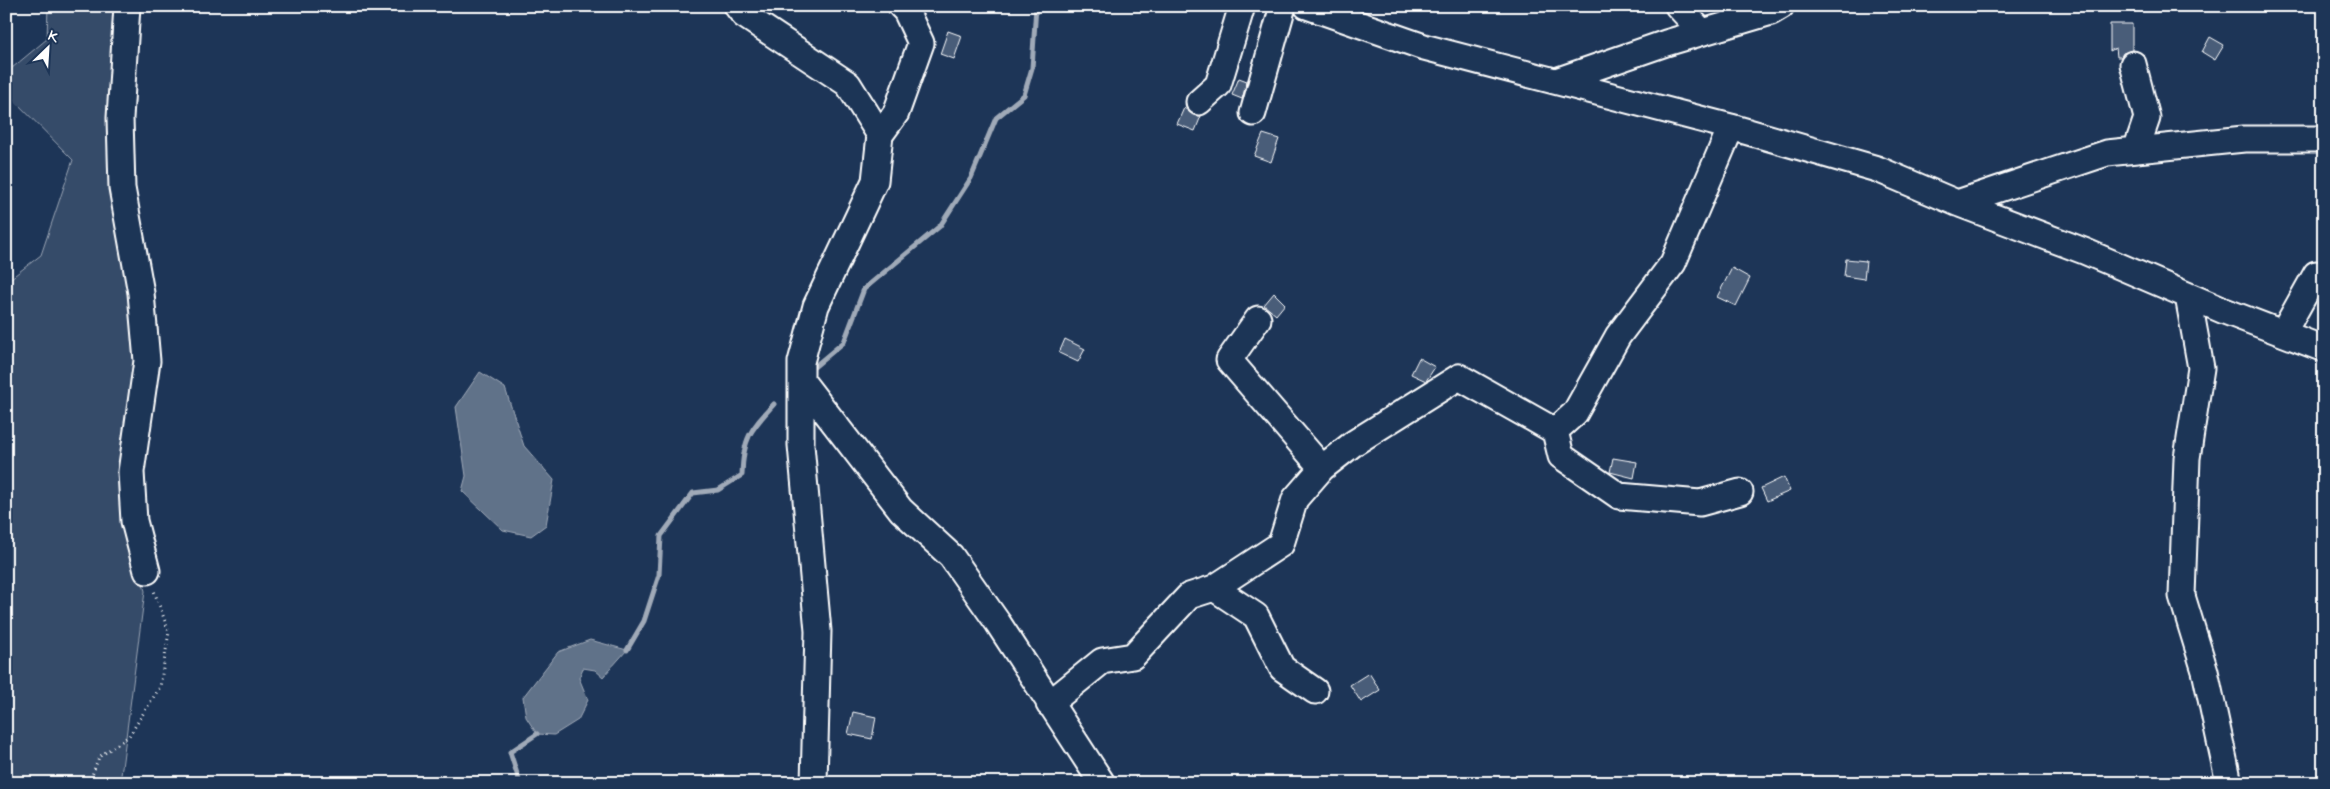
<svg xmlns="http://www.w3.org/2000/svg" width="2330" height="789" font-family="Mynerve,sans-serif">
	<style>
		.green { fill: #364b69; stroke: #9aa5b4 }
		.water { fill: #617289; stroke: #a0aab8 }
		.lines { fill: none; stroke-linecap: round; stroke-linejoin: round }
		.stream { stroke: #a0aab8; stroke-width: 5 }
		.building { fill: #4a5d79; stroke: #fff }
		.minor-casing { stroke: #fff; stroke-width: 29 }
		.path { stroke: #fff; stroke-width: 3; stroke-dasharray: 1 4; stroke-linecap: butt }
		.minor { stroke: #1d3557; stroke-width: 25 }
	</style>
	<rect width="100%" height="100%" fill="#1d3557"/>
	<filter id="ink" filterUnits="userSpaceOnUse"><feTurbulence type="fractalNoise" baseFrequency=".02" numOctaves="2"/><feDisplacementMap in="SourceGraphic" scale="10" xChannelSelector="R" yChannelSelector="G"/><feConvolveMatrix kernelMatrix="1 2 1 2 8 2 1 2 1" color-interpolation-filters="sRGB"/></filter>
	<g filter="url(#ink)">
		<path class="green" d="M 48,6 L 121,6 L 141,358 L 125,521 L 145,591 L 120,783 L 6,783 L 6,282 L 41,255 L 73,160 L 6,92 L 6,73 L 47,39 Z"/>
		<path class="water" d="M 480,372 L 505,388 L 524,446 L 554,480 L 546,525 L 531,536 L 503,530 L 462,491 L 466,476 L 456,407 Z
			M 590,640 L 627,650 L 603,677 L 595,670 L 583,668 L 579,678 L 588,700 L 578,720 L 554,735 L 537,734 L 526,717 L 523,697 L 558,652 Z"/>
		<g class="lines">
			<path class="stream" d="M 814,367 L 844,342 L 864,289 L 940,226 L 971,178 L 996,118 L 1024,95 L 1032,68 L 1036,6
				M 627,650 L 644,621 L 659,575 L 661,536 L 693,493 L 718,490 L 742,475 C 743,438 750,430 774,404
				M 519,780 L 510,752 L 537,734"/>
		</g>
		<path class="building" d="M 2110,24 L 2132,24 L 2132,50 L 2123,53 L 2121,57 L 2117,57 L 2116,48 L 2110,51 Z
			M 948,31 L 962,36 L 954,59 L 940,54 Z
			M 2210,37 L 2224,45 L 2215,60 L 2202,52 Z
			M 1239,78 L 1247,81 L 1242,99 L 1232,95 Z
			M 1184,108 L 1194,115 L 1201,116 L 1195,131 L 1177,124 Z
			M 1263,134 L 1279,139 L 1271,162 L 1254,156 Z
			M 1846,259 L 1866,261 L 1864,279 L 1844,276 Z
			M 1732,268 L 1750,278 L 1736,306 L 1717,297 Z
			M 1274,293 L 1285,304 L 1276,315 L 1264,305 Z
			M 1065,339 L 1085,349 L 1078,362 L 1059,353 Z
			M 1419,358 L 1435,367 L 1426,381 L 1411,374 Z
			M 1613,458 L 1637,462 L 1634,478 L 1610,472 Z
			M 1784,477 L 1790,491 L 1767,501 L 1761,488 Z
			M 1369,673 L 1380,690 L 1361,702 L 1350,685 Z
			M 853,712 L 876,717 L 872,739 L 848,734 Z"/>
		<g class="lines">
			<g class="minor-casing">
				<path id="minor" d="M 127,6 L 120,118 L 122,188 L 141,293 L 147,361 L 131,472 L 134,521 L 147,571
					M 737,6 L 744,15 L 848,84 L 880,135 L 875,181 L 816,306 L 801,362 L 801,445 L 818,631 L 814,783
					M 1307,6 L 1424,47 L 1731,127 L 1877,169 L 1957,203 L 2084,251 L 2222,310 L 2324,349
					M 1678,6 L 1702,32
					M 2133,64 L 2147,118 L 2136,150
					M 1556,81 L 1666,43 L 1771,12 L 1781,6
					M 1199,102 L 1218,85 L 1242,6
					M 1253,113 L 1283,6
					M 880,135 L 896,113 L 921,43 L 906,11 L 901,6
					M 1957,203 L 2107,153 L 2244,139 L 2324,139
					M 2188,296 L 2201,368 L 2187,458 L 2182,596 L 2205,671 L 2229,783
					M 1258,319 L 1229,360 L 1322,468
					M 2283,333 L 2316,274
					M 801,380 L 901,510 L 951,556 L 998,623 L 1102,783
					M 1555,431 L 1561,456 L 1619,496 L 1700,503 L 1740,492
					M 1214,588 L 1256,616 L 1282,668 L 1315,691
					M 1049,704 L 1102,661 L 1133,656 L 1189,596 L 1214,588 L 1281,544 L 1295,499 L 1322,468 L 1354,443 L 1459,377 L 1555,431 L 1575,413 L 1618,336 L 1673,263 L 1731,127"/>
			</g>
			<path class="path" d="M 89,783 L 99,757 L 129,736 L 160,687 L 169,632 L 153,588"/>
			<use href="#minor" class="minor"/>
		</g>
	</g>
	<rect width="2330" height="789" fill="none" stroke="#1d3557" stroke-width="25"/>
	<rect x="12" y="12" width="2305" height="764" fill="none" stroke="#fff" stroke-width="2" filter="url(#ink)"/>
	<g transform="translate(48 48) rotate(25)" stroke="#1d3557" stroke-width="4" paint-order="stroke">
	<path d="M0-4L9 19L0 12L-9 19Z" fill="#ffffff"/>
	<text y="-8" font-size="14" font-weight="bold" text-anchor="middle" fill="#ffffff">K</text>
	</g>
</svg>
